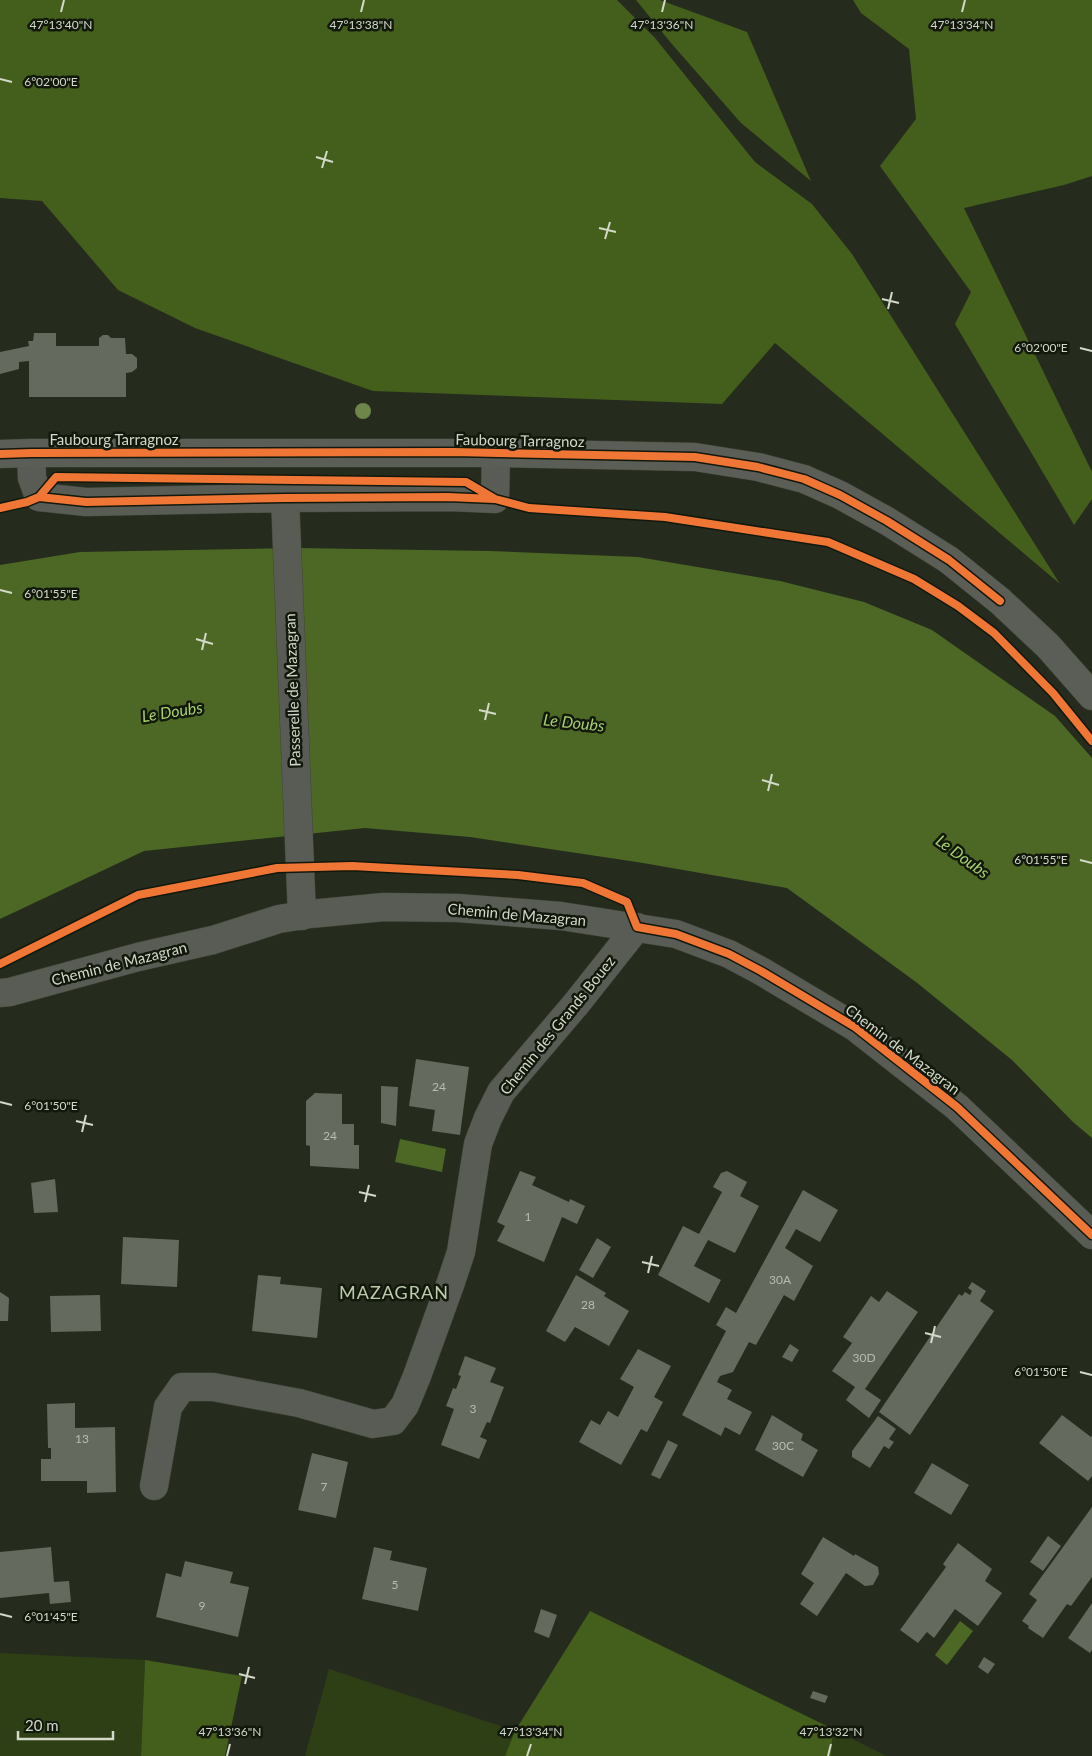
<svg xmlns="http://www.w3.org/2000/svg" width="1092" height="1756" font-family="Lato,sans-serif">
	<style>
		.green { fill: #2f3f15 }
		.forest { fill: #445e1b }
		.water { fill: #4d6824 }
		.building { fill: #646a5d }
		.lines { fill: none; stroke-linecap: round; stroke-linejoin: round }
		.minor-casing { stroke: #41473a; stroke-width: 29 }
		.secondary-casing { stroke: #41473a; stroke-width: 29 }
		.minor { stroke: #585c55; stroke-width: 28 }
		.secondary { stroke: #5b5d57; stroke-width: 28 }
		.cycleway-casing { stroke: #12180c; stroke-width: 11 }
		.cycleway { stroke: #f07635; stroke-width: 8 }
		.tree { fill: #6c8749 }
		.ticks { fill: none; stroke: #d2d9c9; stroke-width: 2 }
		.labels { text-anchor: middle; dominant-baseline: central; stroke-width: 5; stroke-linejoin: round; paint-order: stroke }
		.number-label { font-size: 12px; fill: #b6bdae }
		.street-label { font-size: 15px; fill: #d2d9c9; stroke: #12180c }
		.water-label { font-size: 16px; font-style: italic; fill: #a6d16d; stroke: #12180c }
		.quarter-label { font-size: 18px; letter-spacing: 1px; fill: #bdccac; stroke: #12180c }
		.ticks-label { font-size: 12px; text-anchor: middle; fill: #d2d9c9; stroke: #12180c; stroke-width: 5; stroke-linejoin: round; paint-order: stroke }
	</style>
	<rect width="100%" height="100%" fill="#252c1e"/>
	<path class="green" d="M 0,1653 L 145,1660 L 141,1756 L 0,1756 Z
		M 329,1669 L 515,1731 L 505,1756 L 305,1756 Z
		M 833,1729 L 886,1756 L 831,1756 Z"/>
	<path class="forest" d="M 0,0 L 617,0 L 655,38 L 755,162 L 812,204 L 852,254 L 1060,584 L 775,343 L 722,404 L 373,391 L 195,328 L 118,290 L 42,201 L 0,198 Z
		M 636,0 L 660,0 L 747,32 L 811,181 L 741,123 L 671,43 Z
		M 853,0 L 1092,0 L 1092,176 L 1064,185 L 964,208 L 1092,472 L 1092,499 L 1074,525 L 955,324 L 971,292 L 880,166 L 916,119 L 909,49 L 861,13 Z
		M 590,1611 L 833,1729 L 831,1756 L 505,1756 L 515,1731 Z
		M 145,1660 L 242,1676 L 225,1756 L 141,1756 Z"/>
	<path class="water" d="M 295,548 L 489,551 L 638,557 L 780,581 L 864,602 L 932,630 L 1055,716 L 1092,758 L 1092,1138 L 1073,1122 L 1012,1060 L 916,982 L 787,888 L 637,862 L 470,837 L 365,828 L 144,851 L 0,919 L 0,565 L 80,552 Z
		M 400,1139 L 446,1149 L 442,1172 L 395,1162 Z
		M 960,1621 L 973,1631 L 947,1665 L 935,1655 Z"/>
	<path class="building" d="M 34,333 L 56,333 L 56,346 L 99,346 L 99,338 L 103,335 L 108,335 L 111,338 L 125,338 L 126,354 L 132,354 L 137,358 L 137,368 L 132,372 L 126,373 L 126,397 L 29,397 L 29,361 L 19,362 L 19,369 L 0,374 L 0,352 L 29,346 L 28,341 L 33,341 Z
		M 416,1059 L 469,1067 L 460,1135 L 432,1131 L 435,1110 L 409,1106 Z
		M 381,1086 L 398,1087 L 396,1126 L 381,1123 Z
		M 315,1093 L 342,1094 L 342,1124 L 354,1124 L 354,1145 L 359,1145 L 359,1169 L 310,1166 L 310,1146 L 306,1145 L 306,1101 Z
		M 520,1171 L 536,1177 L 532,1185 L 569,1202 L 570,1199 L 585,1206 L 577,1224 L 562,1217 L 544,1262 L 497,1241 L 505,1226 L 497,1222 Z
		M 727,1171 L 747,1182 L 740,1196 L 759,1206 L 735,1253 L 708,1240 L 694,1266 L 721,1280 L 709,1303 L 658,1275 L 683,1226 L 699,1234 L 722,1192 L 713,1187 L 721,1173 Z
		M 55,1179 L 58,1212 L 34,1213 L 31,1183 Z
		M 803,1190 L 838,1210 L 820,1242 L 796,1229 L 785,1248 L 813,1266 L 794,1301 L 784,1295 L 756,1345 L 749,1342 L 733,1372 L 720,1376 L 717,1382 L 732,1390 L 727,1399 L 752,1412 L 740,1435 L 725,1427 L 721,1436 L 682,1415 L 726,1331 L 716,1325 L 726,1307 L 736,1313 Z
		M 123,1237 L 179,1240 L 177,1287 L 121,1284 Z
		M 597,1238 L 611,1247 L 593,1278 L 579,1270 Z
		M 258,1275 L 281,1277 L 280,1284 L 322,1288 L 317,1338 L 252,1331 Z
		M 576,1275 L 606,1293 L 604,1296 L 629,1311 L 609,1346 L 575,1327 L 565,1342 L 546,1331 Z
		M 972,1282 L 986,1291 L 980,1301 L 994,1311 L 910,1435 L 879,1412 L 959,1294 L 962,1296 L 965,1292 L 970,1295 L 972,1291 L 968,1288 Z
		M 887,1291 L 918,1312 L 865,1389 L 881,1400 L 869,1418 L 846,1400 L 855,1387 L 832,1371 L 852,1343 L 843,1337 L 871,1296 L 879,1302 Z
		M 0,1292 L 9,1298 L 8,1321 L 0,1321 Z
		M 100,1295 L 101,1331 L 51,1332 L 50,1296 Z
		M 790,1344 L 799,1350 L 792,1362 L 782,1357 Z
		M 638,1349 L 671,1366 L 654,1397 L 663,1402 L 647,1432 L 641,1429 L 621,1465 L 579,1442 L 591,1420 L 600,1425 L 608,1411 L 618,1417 L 634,1387 L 620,1379 Z
		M 465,1356 L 496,1368 L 490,1382 L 504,1387 L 490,1423 L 487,1422 L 480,1437 L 487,1440 L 479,1459 L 441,1445 L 454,1409 L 446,1406 L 453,1388 L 456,1389 L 461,1376 L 458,1375 Z
		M 75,1403 L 75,1428 L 115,1427 L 116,1492 L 87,1493 L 87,1481 L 41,1481 L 41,1459 L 51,1459 L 51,1448 L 48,1448 L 47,1404 Z
		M 772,1415 L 803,1434 L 801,1440 L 818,1450 L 803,1477 L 755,1450 Z
		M 1062,1415 L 1091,1437 L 1092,1435 L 1092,1476 L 1088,1481 L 1039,1443 Z
		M 878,1416 L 896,1429 L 889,1439 L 894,1442 L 889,1449 L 884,1446 L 870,1468 L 852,1457 L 852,1451 Z
		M 668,1440 L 678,1445 L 660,1479 L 651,1475 Z
		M 312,1453 L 348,1462 L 336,1518 L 298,1510 Z
		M 932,1463 L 969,1485 L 951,1515 L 914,1493 Z
		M 1092,1507 L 1092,1577 L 1071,1606 L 1067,1604 L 1043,1638 L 1028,1628 L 1029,1626 L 1022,1621 L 1037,1600 L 1029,1594 Z
		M 1048,1536 L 1061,1546 L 1043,1571 L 1030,1562 Z
		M 823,1537 L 854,1556 L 855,1554 L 878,1567 L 879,1574 L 873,1585 L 865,1586 L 846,1573 L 817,1616 L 800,1604 L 814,1583 L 801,1574 Z
		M 958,1543 L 992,1569 L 985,1581 L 1002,1593 L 978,1626 L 955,1609 L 934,1638 L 927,1632 L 918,1643 L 900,1630 L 946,1567 L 943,1564 Z
		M 51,1547 L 54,1582 L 69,1581 L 71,1602 L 50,1604 L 49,1593 L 0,1598 L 0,1552 Z
		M 374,1547 L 392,1551 L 390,1560 L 427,1568 L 418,1611 L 362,1599 Z
		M 185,1561 L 233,1572 L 230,1583 L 249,1587 L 238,1637 L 156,1617 L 166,1573 L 181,1577 Z
		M 1092,1603 L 1092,1650 L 1090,1653 L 1068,1638 Z
		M 541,1609 L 557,1615 L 549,1638 L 534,1632 Z
		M 984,1657 L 995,1664 L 988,1674 L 978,1667 Z
		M 813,1691 L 828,1696 L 825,1703 L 810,1698 Z"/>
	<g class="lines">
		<g class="minor-casing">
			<path id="minor" d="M 31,453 L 32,478 L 39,497 L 86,502 L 285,498 L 448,497 L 495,499 L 496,453
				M 285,498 L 302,916
				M 0,993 L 10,992 L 138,957 L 213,940 L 279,919 L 310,914 L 384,907 L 458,908 L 561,916 L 676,934 L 729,954 L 761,971 L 855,1027 L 957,1107 L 1092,1235
				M 154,1486 L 168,1407 L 182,1387 L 213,1387 L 299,1403 L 373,1424 L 393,1421 L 405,1405 L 417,1376 L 451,1282 L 461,1252 L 478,1144 L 488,1118 L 501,1092 L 576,1004 L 637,927"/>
		</g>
		<g class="secondary-casing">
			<path id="secondary" d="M 0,454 L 31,453 L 496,453 L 695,457 L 758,467 L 804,479 L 840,495 L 887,521 L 949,560 L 1000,601 L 1048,646 L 1092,696"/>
		</g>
		<use href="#minor" class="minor"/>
		<use href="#secondary" class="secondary"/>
		<g class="cycleway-casing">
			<path id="cycleway" d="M 0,454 L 31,453 L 453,452 L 695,457 L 758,467 L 804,479 L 840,495 L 887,521 L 949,560 L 1000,601
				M 39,497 L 86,502 L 285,498 L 448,497 L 494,499
				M 0,508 L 27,502 L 39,497 L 56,477 L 466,482 L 495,499 L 529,508 L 665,517 L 828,542 L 914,579 L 958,606 L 994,633 L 1053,693 L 1092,741
				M 0,964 L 138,895 L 277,868 L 352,866 L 518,875 L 583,883 L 627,902 L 637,927 L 676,934 L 729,954 L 761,971 L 855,1027 L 957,1107 L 1092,1235"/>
		</g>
		<use href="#cycleway" class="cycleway"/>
	</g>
	<circle class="tree" cx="363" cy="411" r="8"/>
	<path class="ticks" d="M 61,12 L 64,0M 361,12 L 364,0M 662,12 L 665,0M 962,12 L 965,0M 0,79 L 12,82M 316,157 L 333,162M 322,168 L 327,151M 599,228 L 616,232M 605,239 L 610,222M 882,299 L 899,303M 888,309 L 892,292M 1080,348 L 1092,351M 0,590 L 12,593M 196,639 L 213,644M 202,650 L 206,633M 479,710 L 496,714M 485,720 L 489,703M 762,780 L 779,785M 768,791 L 772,774M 1080,860 L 1092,863M 0,1102 L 12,1105M 76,1121 L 93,1125M 82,1132 L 86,1115M 359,1192 L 376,1196M 365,1202 L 369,1185M 642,1262 L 659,1266M 648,1273 L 652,1256M 925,1333 L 941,1337M 931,1343 L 935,1326M 1080,1372 L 1092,1375M 0,1614 L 12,1617M 239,1674 L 255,1678M 245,1684 L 249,1667M 227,1756 L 230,1744M 527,1756 L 531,1744M 828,1756 L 831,1744"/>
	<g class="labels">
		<g class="number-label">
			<text x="439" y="1086">24</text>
			<text x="330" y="1135">24</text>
			<text x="528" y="1216">1</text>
			<text x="780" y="1279">30A</text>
			<text x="588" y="1304">28</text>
			<text x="864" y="1357">30D</text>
			<text x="473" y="1408">3</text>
			<text x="82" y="1438">13</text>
			<text x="783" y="1445">30C</text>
			<text x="324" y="1486">7</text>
			<text x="395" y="1584">5</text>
			<text x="202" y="1605">9</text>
		</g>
		<g class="street-label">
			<text x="114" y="439">Faubourg Tarragnoz</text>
			<text transform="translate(520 440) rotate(1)">Faubourg Tarragnoz</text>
			<text transform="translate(292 690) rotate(-92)">Passerelle de Mazagran</text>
			<text transform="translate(517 914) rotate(5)">Chemin de Mazagran</text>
			<text transform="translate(119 963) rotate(-14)">Chemin de Mazagran</text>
			<text transform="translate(557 1025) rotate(-51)">Chemin des Grands Bouez</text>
			<text transform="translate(903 1049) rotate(37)">Chemin de Mazagran</text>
		</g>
		<g class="water-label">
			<text transform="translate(172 711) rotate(-9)">Le Doubs</text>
			<text transform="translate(574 722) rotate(6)">Le Doubs</text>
			<text transform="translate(963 856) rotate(36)">Le Doubs</text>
		</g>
		<g class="quarter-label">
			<text x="394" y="1292">MAZAGRAN</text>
		</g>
	</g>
	<g class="ticks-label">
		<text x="61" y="29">47°13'40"N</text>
		<text x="361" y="29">47°13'38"N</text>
		<text x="662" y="29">47°13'36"N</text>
		<text x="962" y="29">47°13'34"N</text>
		<text x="51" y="86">6°02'00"E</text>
		<text x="1041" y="352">6°02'00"E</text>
		<text x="51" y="598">6°01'55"E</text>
		<text x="1041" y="864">6°01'55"E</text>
		<text x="51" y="1110">6°01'50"E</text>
		<text x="1041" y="1376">6°01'50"E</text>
		<text x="51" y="1621">6°01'45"E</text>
		<text x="230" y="1736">47°13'36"N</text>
		<text x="531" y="1736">47°13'34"N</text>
		<text x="831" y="1736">47°13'32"N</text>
	</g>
	<path d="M18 1731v8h95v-8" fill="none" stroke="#d2d9c9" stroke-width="2.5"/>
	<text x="25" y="1731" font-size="15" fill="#d2d9c9" stroke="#12180c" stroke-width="4" paint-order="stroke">20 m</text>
</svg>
